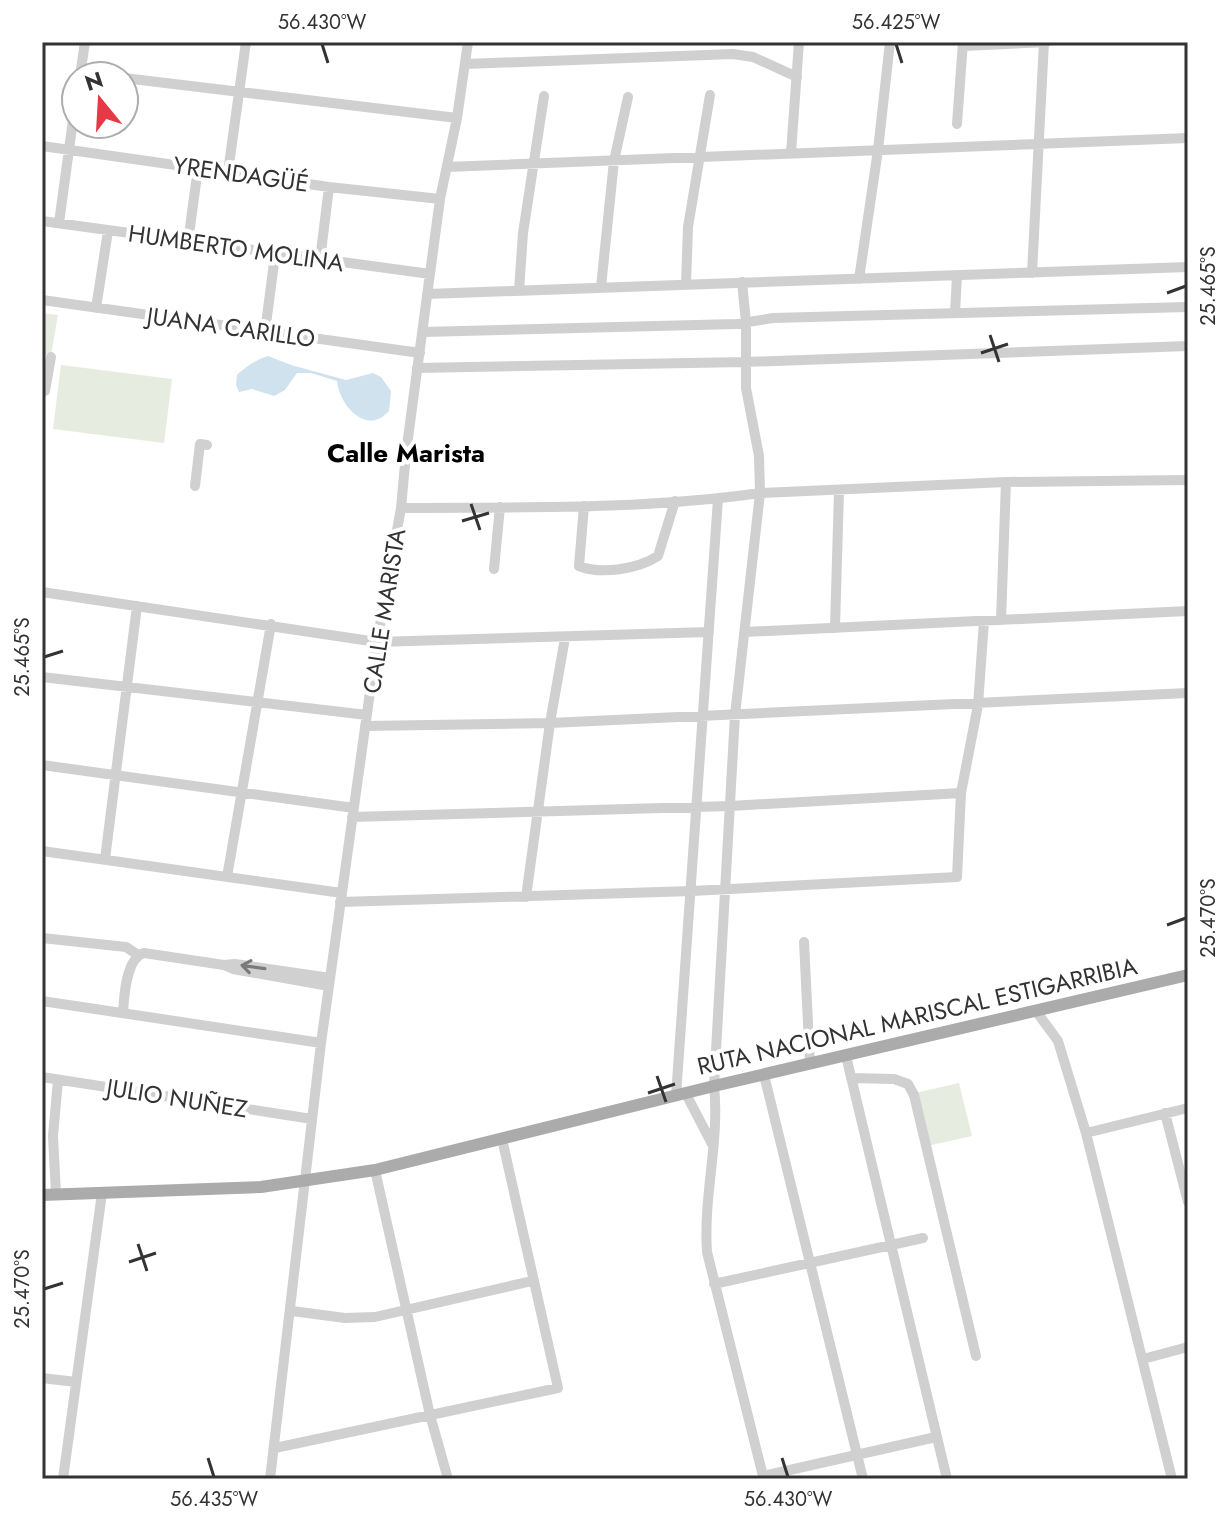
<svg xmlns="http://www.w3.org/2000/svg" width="1230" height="1521" font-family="Jost,sans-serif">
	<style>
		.green { fill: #e6ecdf }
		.water { fill: #cfe2ee }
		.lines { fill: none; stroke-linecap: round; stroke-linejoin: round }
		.minor { stroke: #d0d0d0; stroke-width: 10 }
		.major { stroke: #ababab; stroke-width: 12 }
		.oneway { stroke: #7a7a7a }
		.ticks { fill: none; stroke: #333; stroke-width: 3 }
		.labels { text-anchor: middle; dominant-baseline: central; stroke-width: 8; stroke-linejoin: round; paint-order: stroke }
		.street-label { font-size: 24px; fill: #333; stroke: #fff }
		.neighbourhood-label { font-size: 26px; font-weight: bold; fill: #000; stroke: #fff }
		.neatline { fill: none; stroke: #333; stroke-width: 3 }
		.ticks-label { font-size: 20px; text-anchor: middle; fill: #333 }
	</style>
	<rect width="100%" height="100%" fill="#fff"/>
	<path class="green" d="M 42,313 L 58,315 L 51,355 L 42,354 Z
		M 61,365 L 172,379 L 164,443 L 53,429 Z
		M 959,1083 L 972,1136 L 927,1146 L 915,1093 Z"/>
	<path class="water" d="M 268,356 L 291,365 L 346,380 L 373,373 L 381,377 L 391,391 L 389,411 C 366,437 339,404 337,381 L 311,373 L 297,373 L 285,390 L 274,396 L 252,389 L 239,392 L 236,385 L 237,375 C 244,368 259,358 268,356 Z"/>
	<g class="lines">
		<path class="minor" d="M 963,46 L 1047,42
			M 465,64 L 733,54 L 753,57 L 797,77
			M 80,73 L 107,76
			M 80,76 L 85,42
			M 124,78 L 457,118
			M 957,124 L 963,42
			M 42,146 L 329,187 L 440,199
			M 791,153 L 799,42
			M 447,167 L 1188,138
			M 228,172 L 246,42
			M 42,221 L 430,274
			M 59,223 L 76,98
			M 188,242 L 198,168
			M 320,260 L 329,187
			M 1032,273 L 1044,42
			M 859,279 L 878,150 L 890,42
			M 742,282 L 746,322 L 746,388 L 759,456 L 760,493 L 735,715 L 714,1086 C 720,1141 703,1196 707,1252 L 763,1476 L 936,1437
			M 686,284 L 688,227 L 710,95
			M 601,287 L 614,161 L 628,97
			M 519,291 L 523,233 L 544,96
			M 427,294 L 1188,267
			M 42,300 L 420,353
			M 96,308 L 108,231
			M 955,313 L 957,276
			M 265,332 L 275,255
			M 423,332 L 736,324 L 773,318 L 1188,307
			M 417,368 L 745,362 L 1188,346
			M 42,391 L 45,391 L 51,357
			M 195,486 L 200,444 L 207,445
			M 584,506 L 579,566 C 601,575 638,569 658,556 L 675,501
			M 401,508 C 520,507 641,510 760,493 L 1006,482 L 1188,480
			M 494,569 L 500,507
			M 42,592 L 377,642 L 709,632
			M 1001,620 L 1006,482
			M 835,628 L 839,491
			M 745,632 L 1188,611
			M 42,677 L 367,715
			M 365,726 L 550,723 L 1188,693
			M 42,765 L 354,808
			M 352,817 L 730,806 L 961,793
			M 42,851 L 342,893
			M 105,859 L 137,606
			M 227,877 L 271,624
			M 526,897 L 550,723 L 565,638
			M 340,902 L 692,891 L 957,877 L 961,793 L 978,705 L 984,621
			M 42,938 L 126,947 L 138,955
			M 804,942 L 810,1064
			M 329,986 L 233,969 L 224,965 L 235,964 L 330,978
			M 42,1001 L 321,1043
			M 1036,1011 L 1058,1041 L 1086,1133 L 1172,1479
			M 123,1013 C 124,996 126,958 144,953 L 224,965
			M 846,1056 L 947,1479
			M 764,1075 L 863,1479
			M 42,1077 L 312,1119
			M 851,1078 L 894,1079 L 908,1084 L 914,1095 L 976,1356
			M 686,1094 L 712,1144
			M 676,1096 L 718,499
			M 1165,1113 L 1188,1202
			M 1086,1133 L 1188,1108
			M 375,1170 L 430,1415 L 448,1479
			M 56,1194 L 53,1136 L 58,1080
			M 714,1284 L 923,1238
			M 292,1311 L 345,1318 L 375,1317 L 532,1281
			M 1143,1359 L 1188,1347
			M 42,1378 L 76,1382
			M 275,1448 L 558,1388 L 502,1139
			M 63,1479 L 102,1193
			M 270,1479 L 321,1043 L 377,642 L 401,508 L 406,453 L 440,199 L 457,118 L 468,42"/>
		<path class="major" d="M 42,1195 L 261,1187 L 375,1170 L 714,1086 L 1188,975"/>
	</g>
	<defs><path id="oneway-shaft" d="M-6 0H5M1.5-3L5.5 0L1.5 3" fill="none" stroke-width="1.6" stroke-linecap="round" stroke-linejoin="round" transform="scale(2)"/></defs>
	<use class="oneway" href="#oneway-shaft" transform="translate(253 967) rotate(-172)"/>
	<path class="ticks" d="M 322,44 L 328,63M 896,44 L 902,63M 1167,293 L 1186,286M 990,335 L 999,362M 981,353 L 1008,344M 471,504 L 480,530M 462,521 L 489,513M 44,657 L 63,651M 1167,925 L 1186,918M 657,1076 L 666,1102M 648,1093 L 675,1084M 138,1244 L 147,1271M 129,1262 L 156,1253M 44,1289 L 63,1283M 208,1458 L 214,1477M 782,1458 L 788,1477"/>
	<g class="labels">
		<g class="street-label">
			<text transform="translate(241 174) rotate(8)">YRENDAGÜÉ</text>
			<text transform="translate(236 248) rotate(8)">HUMBERTO MOLINA</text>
			<text transform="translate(231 327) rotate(8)">JUANA CARILLO</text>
			<text transform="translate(384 611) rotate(-81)">CALLE MARISTA</text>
			<text transform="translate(917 1016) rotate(-13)">RUTA NACIONAL MARISCAL ESTIGARRIBIA</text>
			<text transform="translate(177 1098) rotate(9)">JULIO NUÑEZ</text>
		</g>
		<g class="neighbourhood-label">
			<text x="406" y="453">Calle Marista</text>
		</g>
	</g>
	<rect width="1230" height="1521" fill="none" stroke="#ffffff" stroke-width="88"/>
	<g transform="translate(100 100) rotate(342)"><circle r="38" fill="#ffffff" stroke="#adadad" stroke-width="2"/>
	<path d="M0-6L14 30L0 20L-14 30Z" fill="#e63946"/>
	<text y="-12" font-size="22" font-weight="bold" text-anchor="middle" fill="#333333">N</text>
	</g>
	<rect x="44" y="44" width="1142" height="1433" class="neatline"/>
	<g class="ticks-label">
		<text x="322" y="29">56.430°W</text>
		<text x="896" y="29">56.425°W</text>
		<text transform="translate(1208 286) rotate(-90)" y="7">25.465°S</text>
		<text transform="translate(22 657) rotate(-90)" y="7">25.465°S</text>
		<text transform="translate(1208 918) rotate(-90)" y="7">25.470°S</text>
		<text transform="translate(22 1289) rotate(-90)" y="7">25.470°S</text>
		<text x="214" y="1506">56.435°W</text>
		<text x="788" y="1506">56.430°W</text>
	</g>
</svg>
